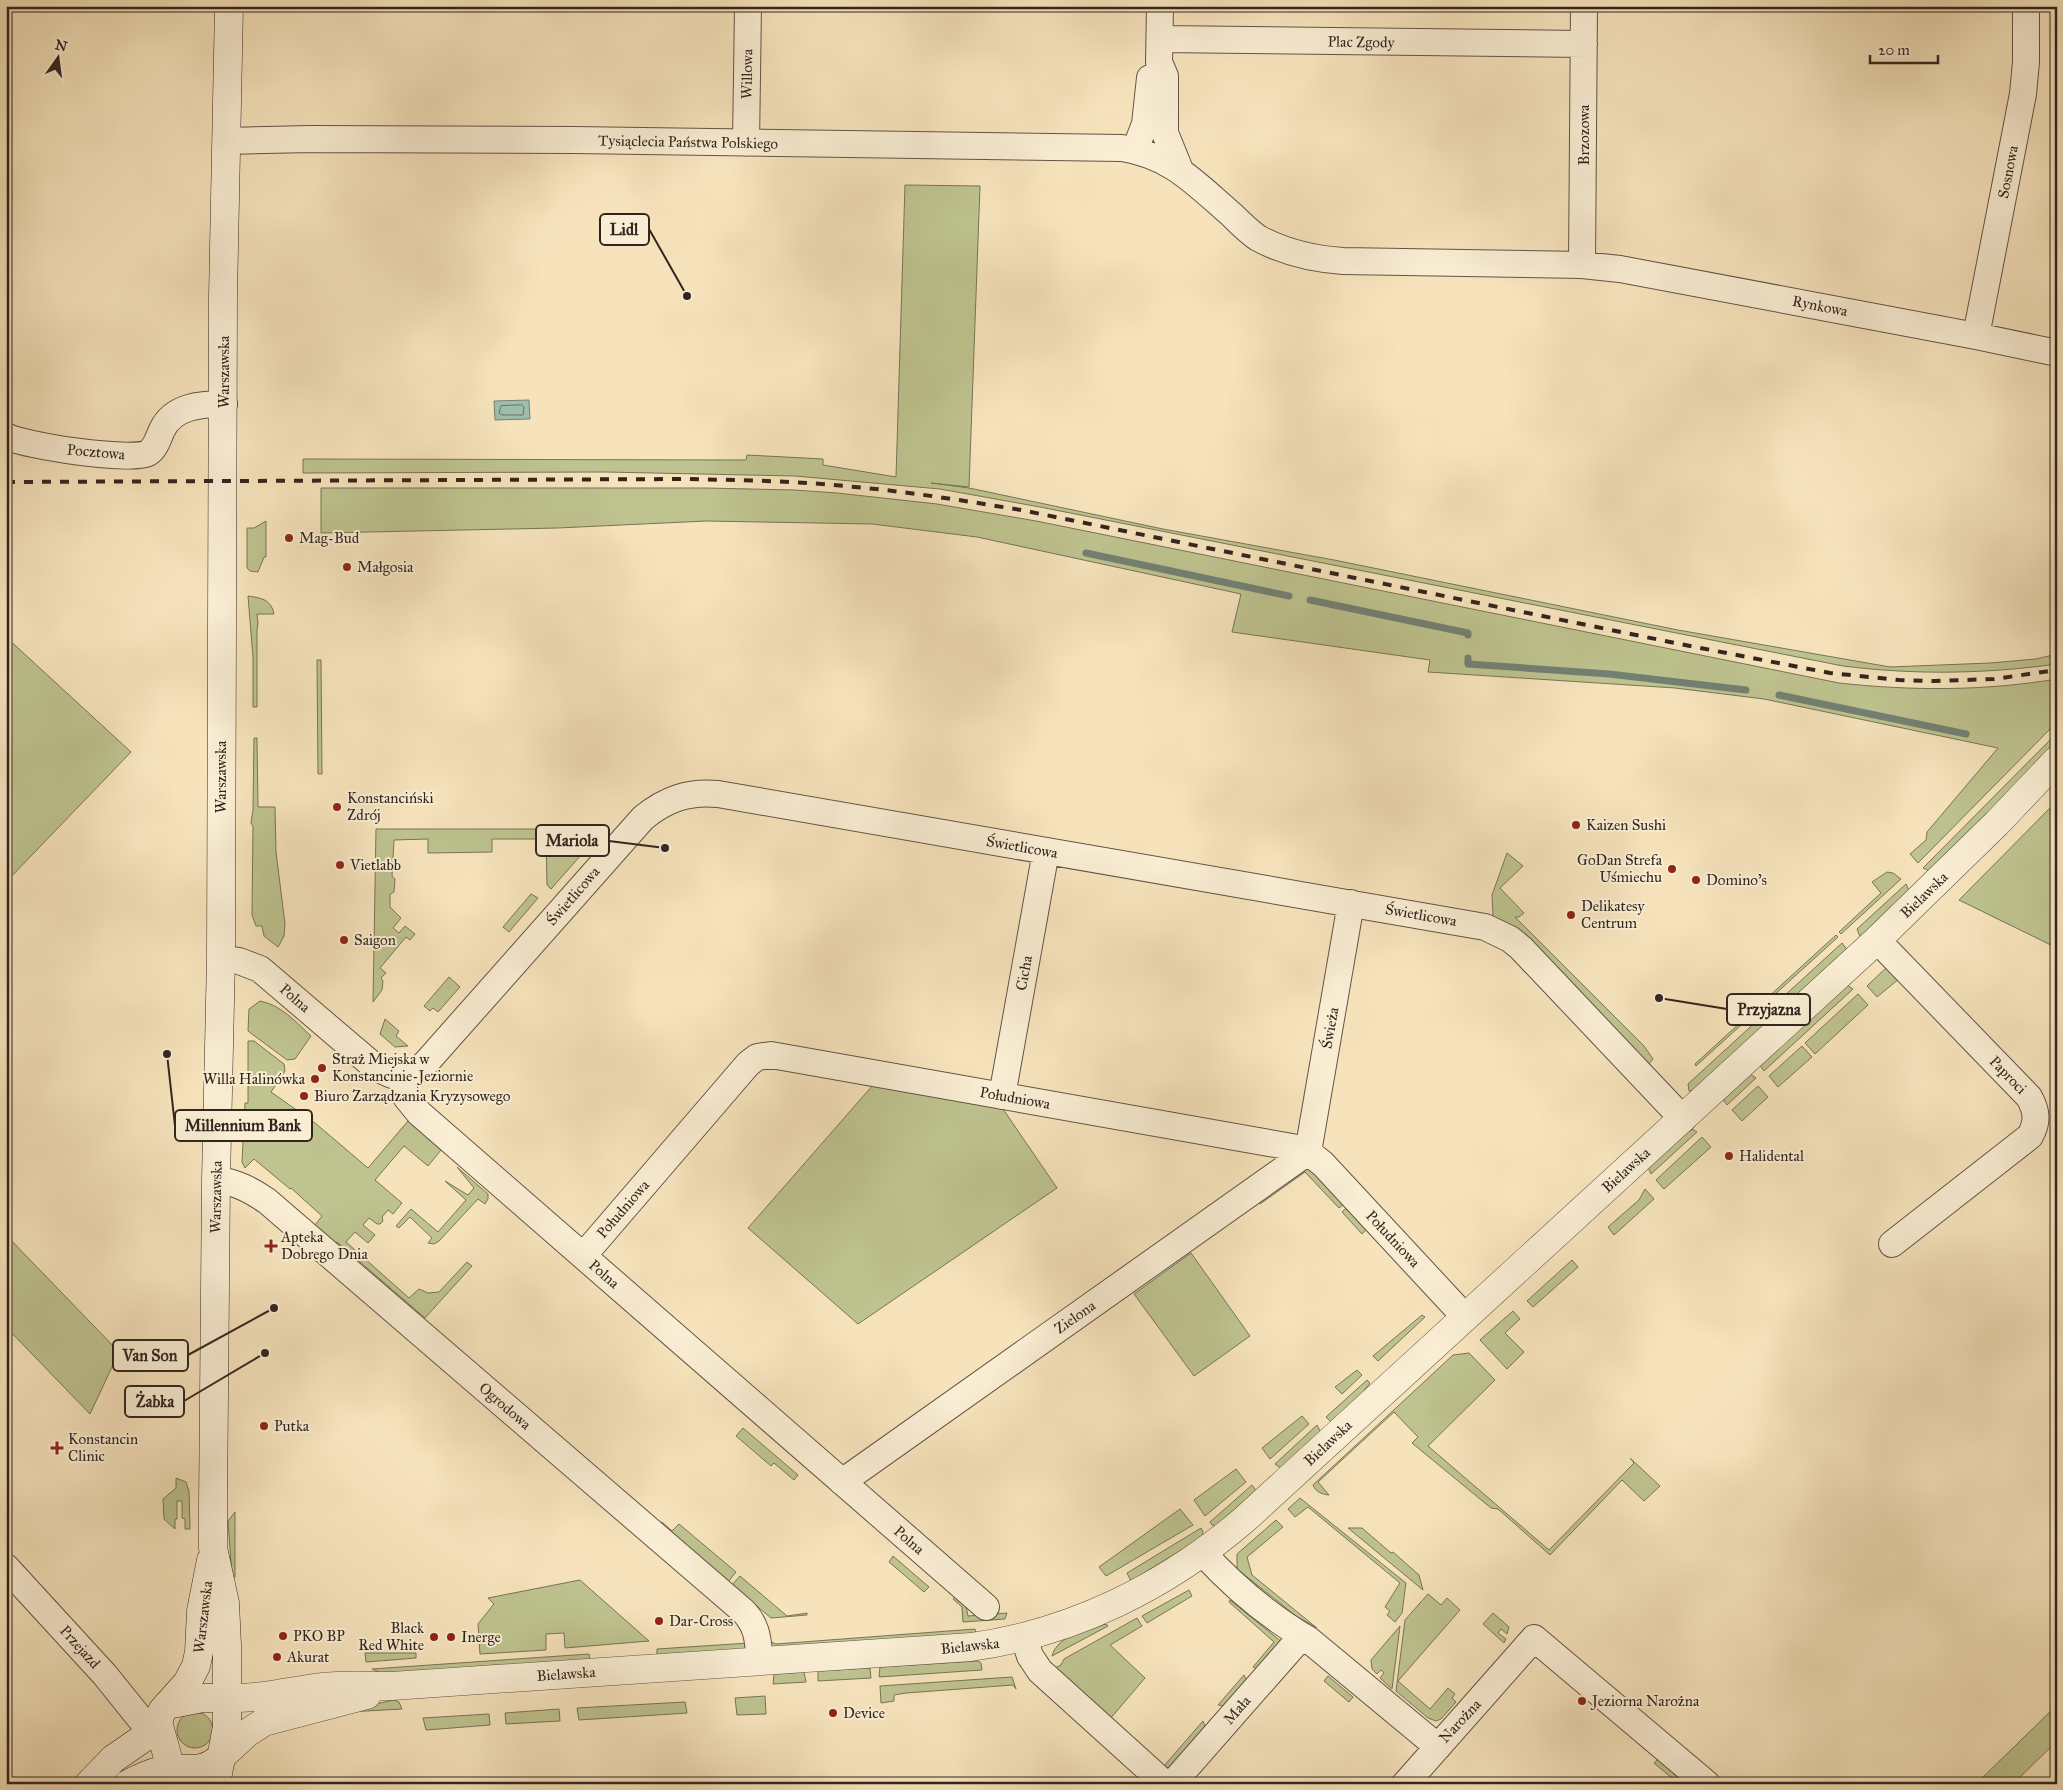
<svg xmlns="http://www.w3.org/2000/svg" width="2063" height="1790" font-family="'IM FELL Great Primer',serif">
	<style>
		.green { fill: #bec38f; stroke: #787456 }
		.water { fill: #9dbeac; stroke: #728173 }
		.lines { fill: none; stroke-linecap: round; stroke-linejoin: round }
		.shore { stroke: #687265; stroke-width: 1 }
		.stream { stroke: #728173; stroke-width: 7 }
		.minor-casing { stroke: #635446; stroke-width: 28 }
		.tertiary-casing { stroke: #635446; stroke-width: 29 }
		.secondary-casing { stroke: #32251e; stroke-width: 29 }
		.minor { stroke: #f9edd3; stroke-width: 26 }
		.tertiary { stroke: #f9edd3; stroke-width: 28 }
		.secondary { stroke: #f9edd3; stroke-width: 28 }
		.rail { stroke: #32251e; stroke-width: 4; stroke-dasharray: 9 9; stroke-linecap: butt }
		.poi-dot { fill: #8f2418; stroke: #f9edd3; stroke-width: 2 }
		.labels { text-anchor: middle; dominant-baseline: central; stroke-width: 4; stroke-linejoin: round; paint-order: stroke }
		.street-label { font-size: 15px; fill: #32251e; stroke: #f9edd3 }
		.poi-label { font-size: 15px; fill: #32251e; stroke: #f9edd3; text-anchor: start }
		.leader { fill: none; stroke: #32251e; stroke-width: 2 }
		.callout-dot { fill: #32251e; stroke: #f9edd3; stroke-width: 2 }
		.callout { fill: #f9edd3; stroke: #32251e; stroke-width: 2 }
		.callout-label { font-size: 16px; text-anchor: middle; font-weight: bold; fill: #32251e }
	</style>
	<rect width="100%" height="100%" fill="#f6e3bc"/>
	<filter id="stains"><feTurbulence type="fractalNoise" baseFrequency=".004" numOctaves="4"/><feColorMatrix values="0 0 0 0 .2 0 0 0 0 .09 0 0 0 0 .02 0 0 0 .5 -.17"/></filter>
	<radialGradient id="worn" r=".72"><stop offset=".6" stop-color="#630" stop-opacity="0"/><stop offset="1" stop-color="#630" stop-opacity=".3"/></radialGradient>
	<path class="green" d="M 905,185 L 980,186 L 969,487 L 931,483 L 969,488 L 1163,529 L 1334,560 L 1678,630 L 1890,667 L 1990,663 L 2036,659 L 2057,654 L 2057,664 C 1985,674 1915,675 1843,666 L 1040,507 L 940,489 L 795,476 L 605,472 L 303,473 L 303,459 L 746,460 L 747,455 L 823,459 L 823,465 L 896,477 Z
		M 321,488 L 706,488 L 794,490 L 837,493 L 937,504 L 1036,521 L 1839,683 C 1913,691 1984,691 2057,679 L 2057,722 L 1918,863 L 1910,854 L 1926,840 L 1927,832 L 1998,748 L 1764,699 L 1675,688 L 1428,672 L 1430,660 L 1232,632 L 1241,594 L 977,537 L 872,524 L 706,521 L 558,528 L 321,533 Z
		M 266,521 L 266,557 L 264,557 L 258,572 L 250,571 L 247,568 L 247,528 L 254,528 Z
		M 248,596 C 261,598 271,599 274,614 L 257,614 L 258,623 L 257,630 L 257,707 L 253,707 L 253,657 Z
		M 6,637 L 131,752 L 7,881 L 6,880 Z
		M 317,660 L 321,660 L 322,774 L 318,774 Z
		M 2057,733 L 2057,742 L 1932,872 L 1923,868 Z
		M 254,738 L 257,738 L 258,807 L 275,807 L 276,852 L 285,924 L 284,936 L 278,947 L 264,936 L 262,926 L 256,926 L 252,915 L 253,826 L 251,823 L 253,810 Z
		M 2057,801 L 2057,948 L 1959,900 Z
		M 376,829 L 604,829 L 551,889 L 547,885 L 546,839 L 492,839 L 492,852 L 428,853 L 428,839 L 394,840 L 392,876 L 395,879 L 394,892 L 390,894 L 390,907 L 401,918 L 393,928 L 399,933 L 405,926 L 415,934 L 410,940 L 406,937 L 380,968 L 386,973 L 381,978 L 383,981 L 382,990 L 373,1002 Z
		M 1507,853 L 1523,866 L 1500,888 L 1524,913 L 1519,917 L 1515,917 L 1644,1046 L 1653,1059 L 1648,1065 L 1493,917 L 1492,895 Z
		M 1887,872 L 1893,873 L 1901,879 L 1841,934 L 1839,932 L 1881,893 L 1872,882 Z
		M 1906,884 L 1910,893 L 1861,939 L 1857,929 Z
		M 531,894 L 538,898 L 509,932 L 503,927 Z
		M 1836,935 L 1838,937 L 1696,1066 L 1695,1064 Z
		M 1842,943 L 1848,951 L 1694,1090 L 1689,1091 L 1688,1084 Z
		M 1888,966 L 1900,978 L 1877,997 L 1867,986 Z
		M 449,977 L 460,987 L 438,1012 L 433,1008 L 430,1011 L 424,1006 Z
		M 1847,985 L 1853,989 L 1764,1071 L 1761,1067 L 1761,1063 Z
		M 1858,994 L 1868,1005 L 1815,1054 L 1805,1043 Z
		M 260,1001 C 281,1005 296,1022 311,1036 L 295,1059 L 287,1060 L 248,1031 L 249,1009 Z
		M 385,1019 L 399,1031 L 396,1036 L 408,1046 L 395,1047 L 380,1034 Z
		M 248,1041 L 254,1041 L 284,1064 L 285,1071 L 271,1092 L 315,1123 L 368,1168 L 408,1121 L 441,1150 L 428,1166 L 404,1146 L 375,1180 L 402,1203 L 393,1214 L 388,1210 L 382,1217 L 383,1221 L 380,1224 L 377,1224 L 369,1218 L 363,1225 L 375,1235 L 368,1243 L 355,1232 L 346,1242 L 409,1298 L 419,1289 L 428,1293 L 439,1292 L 467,1262 L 472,1266 L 425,1318 L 337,1242 L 333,1246 L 312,1229 L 322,1216 L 291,1188 L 290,1189 L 254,1159 L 245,1168 L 242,1162 L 245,1103 L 248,1103 Z
		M 1802,1046 L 1812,1057 L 1778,1087 L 1769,1076 Z
		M 1750,1074 L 1756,1078 L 1727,1105 L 1724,1101 L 1724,1097 Z
		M 873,1085 L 1003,1109 L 1057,1188 L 858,1324 L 748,1228 Z
		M 1758,1086 L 1768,1097 L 1742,1121 L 1732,1110 Z
		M 1690,1128 L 1697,1132 L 1651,1174 L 1648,1167 Z
		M 1702,1137 L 1711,1147 L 1664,1189 L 1656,1180 Z
		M 457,1167 L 488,1194 L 488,1199 L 485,1204 L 478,1199 L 439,1241 L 434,1244 L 428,1243 L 432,1238 L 410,1217 L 399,1228 L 396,1226 L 411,1209 L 438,1232 L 466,1200 L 445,1181 L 468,1195 L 474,1188 Z
		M 1311,1168 L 1344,1204 L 1339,1208 L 1305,1172 L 1260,1204 L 1257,1199 L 1298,1170 Z
		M 1645,1189 L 1654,1199 L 1614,1235 L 1608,1227 L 1639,1200 Z
		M 1347,1207 L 1367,1229 L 1362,1234 L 1342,1212 Z
		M 6,1235 L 119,1352 L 90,1414 L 6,1327 Z
		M 1191,1253 L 1250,1336 L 1194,1376 L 1134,1294 Z
		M 1572,1260 L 1578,1267 L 1533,1307 L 1527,1301 Z
		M 1513,1311 L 1520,1319 L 1505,1333 L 1524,1352 L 1507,1369 L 1480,1340 Z
		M 1422,1315 L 1425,1317 L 1378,1361 L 1373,1356 Z
		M 1469,1353 L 1495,1380 L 1428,1446 L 1549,1550 L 1634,1463 L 1630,1458 L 1660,1486 L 1644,1501 L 1622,1480 L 1550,1555 L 1498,1509 L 1491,1508 L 1412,1443 L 1418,1437 L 1394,1412 L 1318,1482 L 1329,1495 C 1321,1494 1316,1492 1313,1485 L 1453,1355 Z
		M 1357,1370 L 1362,1375 L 1342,1394 L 1335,1387 Z
		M 1367,1380 L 1370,1383 L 1358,1398 L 1333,1422 L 1330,1421 L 1326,1417 Z
		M 1302,1416 L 1309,1424 L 1270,1459 L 1262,1448 Z
		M 1317,1425 L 1321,1433 L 1282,1469 L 1275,1464 Z
		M 743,1428 L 798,1475 L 794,1480 L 774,1463 L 771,1466 L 736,1436 Z
		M 1236,1469 L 1246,1482 L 1205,1516 L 1194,1500 Z
		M 176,1478 L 186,1482 L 189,1491 L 190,1529 L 185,1529 L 185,1519 L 182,1518 L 182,1501 L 177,1501 L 177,1519 L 175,1519 L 175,1529 L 164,1519 L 163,1499 L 176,1488 Z
		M 1252,1485 L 1257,1492 L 1218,1526 L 1212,1525 L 1210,1522 Z
		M 1300,1498 L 1406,1583 L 1402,1613 L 1395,1622 L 1387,1615 L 1390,1611 L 1385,1607 L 1400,1583 L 1308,1507 L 1295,1517 L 1288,1509 Z
		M 1180,1509 L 1193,1525 L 1106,1576 L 1099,1567 Z
		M 235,1512 L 235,1577 L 232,1577 L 228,1521 Z
		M 1276,1520 L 1283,1527 L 1247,1557 L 1252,1575 L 1317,1628 L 1296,1616 L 1237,1569 L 1237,1554 Z
		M 662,1522 L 672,1531 L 679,1524 L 736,1572 L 728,1582 L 661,1524 Z
		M 1201,1528 L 1203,1532 L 1202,1537 L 1131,1581 L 1127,1573 Z
		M 1348,1528 L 1362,1528 L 1391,1553 L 1393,1552 L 1419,1575 L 1423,1590 Z
		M 893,1556 L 929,1587 L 924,1592 L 889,1562 Z
		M 740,1576 L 787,1616 L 807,1613 L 807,1615 L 771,1618 L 732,1585 Z
		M 580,1580 L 649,1641 L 565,1648 L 564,1633 L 546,1634 L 546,1650 L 480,1654 L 478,1624 L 494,1604 L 488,1598 Z
		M 1189,1590 L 1192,1596 L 1147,1623 L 1142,1616 Z
		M 1428,1594 L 1441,1605 L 1447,1598 L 1460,1610 L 1398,1681 L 1430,1709 L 1448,1688 L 1455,1694 L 1452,1698 L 1456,1702 L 1441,1719 L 1436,1721 L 1428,1718 L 1396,1691 L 1405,1620 Z
		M 956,1596 L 966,1606 L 968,1616 L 1007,1613 L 1005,1619 L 963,1622 L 962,1607 L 953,1599 Z
		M 1230,1600 L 1283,1643 L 1262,1671 L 1253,1667 L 1274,1642 L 1229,1602 Z
		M 1493,1613 L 1509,1627 L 1507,1634 L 1501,1629 L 1498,1633 L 1506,1639 L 1504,1643 L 1483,1624 Z
		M 1137,1618 L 1142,1626 L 1110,1645 L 1145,1678 L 1110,1719 L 1055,1668 L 1061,1665 L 1064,1659 Z
		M 1106,1624 L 1108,1626 L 1052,1656 C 1058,1634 1088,1631 1106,1624 Z
		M 1400,1626 L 1392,1689 L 1380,1678 L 1384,1673 L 1381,1670 L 1377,1674 L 1372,1669 L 1371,1660 Z
		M 975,1629 L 976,1634 L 770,1649 L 771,1642 L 776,1644 Z
		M 749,1643 L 747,1650 L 657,1656 L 657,1649 Z
		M 365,1653 L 416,1653 L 416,1658 L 366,1662 Z
		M 589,1654 L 590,1660 L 383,1674 L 372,1669 Z
		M 978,1661 L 981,1663 L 982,1670 L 879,1677 L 880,1667 Z
		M 870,1668 L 871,1678 L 818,1681 L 818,1671 Z
		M 804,1672 L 806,1682 L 773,1684 L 774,1674 Z
		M 1244,1675 L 1249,1685 L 1229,1707 L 1218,1705 Z
		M 1328,1676 L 1353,1697 L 1349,1702 L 1324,1681 Z
		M 1012,1677 L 1016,1689 L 1013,1685 L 906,1693 L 894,1695 L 894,1701 L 881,1703 L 880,1686 Z
		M 765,1696 L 766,1714 L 737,1715 L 735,1698 Z
		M 394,1700 L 399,1702 L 402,1709 L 348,1712 L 348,1710 Z
		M 685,1702 L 687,1713 L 579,1720 L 577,1708 Z
		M 2057,1705 L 2057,1741 L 2013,1784 L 1976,1784 Z
		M 559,1709 L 560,1721 L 506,1724 L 505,1713 Z
		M177 1730a18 18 0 1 1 36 0a18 18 0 1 1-36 0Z
		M 489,1714 L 490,1725 L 426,1730 L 423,1718 Z
		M 1203,1721 L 1207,1732 L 1174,1770 L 1162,1771 L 1163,1767 Z
		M 1659,1758 L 1690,1784 L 1679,1784 L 1654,1763 Z"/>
	<path class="water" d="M 529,400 L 530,419 L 495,420 L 494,401 Z"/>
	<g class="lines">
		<path class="shore" d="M 522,405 L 524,407 L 523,415 L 502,415 L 499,413 L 501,406 Z"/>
		<path class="stream" d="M 1086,553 L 1289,596
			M 1310,600 L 1468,633 L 1468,635
			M 1468,658 L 1468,664 L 1609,674 L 1746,690
			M 1779,695 L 1966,734"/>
		<g class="minor-casing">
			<path id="minor" d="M 1160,6 L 1159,62 L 1165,76 L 1165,133 L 1180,170
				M 1161,39 L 1584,44
				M 227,141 L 310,139 L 574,140 L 1122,148 C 1172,156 1196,184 1232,215 C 1240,223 1249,232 1258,238 C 1284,252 1313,259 1343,261 L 1582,265 L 1620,269 L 1976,336 L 2057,353
				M 746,143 L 748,6
				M 1135,150 L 1145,124 L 1150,78
				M 1582,265 L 1584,6
				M 1976,336 L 2023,94 L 2026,62 L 2026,6
				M 6,436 C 24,446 132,462 148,453 C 156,448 158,438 162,430 C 173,406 201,404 224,404
				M 1877,940 L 2029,1097 C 2037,1111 2038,1122 2030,1136 L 1892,1244
				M 221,958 L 239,961 L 260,969 L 369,1062 C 391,1078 404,1083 425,1064 L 643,818 C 666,799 689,791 718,794 L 1485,927 L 1510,939 L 1521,948 L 1683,1119
				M 401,1077 L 406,1097 L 419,1113 L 986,1607
				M 1002,1096 L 1046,851
				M 216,1180 C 236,1182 251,1190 267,1201 L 742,1610 C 758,1625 758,1641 760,1661
				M 583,1256 L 748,1064 L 757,1057 L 771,1055 L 1292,1147 L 1308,1152 L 1323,1164 L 1465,1317
				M 842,1482 L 1308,1152 L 1351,903
				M 1203,1553 C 1233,1586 1270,1617 1309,1640 L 1438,1747
				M 6,1567 L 105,1675 L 150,1731
				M 1024,1637 L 1030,1656 L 1040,1671 L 1165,1784
				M 1172,1784 L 1302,1636
				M 1405,1784 L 1534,1638 L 1707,1784"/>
		</g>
		<g class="tertiary-casing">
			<path id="tertiary" d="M 227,1698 C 261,1699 290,1691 323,1687 C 346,1684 369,1686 392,1686 L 971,1647 C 1073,1633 1167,1586 1245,1519 L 1877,940 L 1997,823 L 2057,760
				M 222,1756 L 247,1733 L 264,1722 L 367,1695"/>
		</g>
		<g class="secondary-casing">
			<path id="secondary" d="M 167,1705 L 203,1698 L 227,1698
				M 89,1784 L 113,1759 L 142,1739 L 158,1722
				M 128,1784 C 139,1778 150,1773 162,1770 C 187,1765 199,1777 222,1756
				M 173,1784 L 171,1769 L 158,1722 L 162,1711 L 187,1683 L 196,1666 L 199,1652 L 201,1611 L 211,1560
				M 216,1784 L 227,1727 L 227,1645 L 225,1603 L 213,1548 L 213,1505 L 216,1180 L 221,958 L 223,296 L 229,6"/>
		</g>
		<use href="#minor" class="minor"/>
		<use href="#tertiary" class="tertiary"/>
		<use href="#secondary" class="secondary"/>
		<path class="rail" d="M 6,482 L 683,479 C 740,480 798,481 855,487 C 911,492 966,501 1021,510 L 1685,645 L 1830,673 L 1899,680 L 1934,681 L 1994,679 L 2057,670"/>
	</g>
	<g class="poi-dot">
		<circle cx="289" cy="538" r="5"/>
		<circle cx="347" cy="567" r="5"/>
		<circle cx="337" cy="807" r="5"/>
		<circle cx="1576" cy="825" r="5"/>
		<circle cx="340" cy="865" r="5"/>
		<circle cx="1672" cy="869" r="5"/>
		<circle cx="1696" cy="880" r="5"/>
		<circle cx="1571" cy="915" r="5"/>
		<circle cx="344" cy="940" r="5"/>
		<circle cx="322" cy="1068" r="5"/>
		<circle cx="315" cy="1079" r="5"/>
		<circle cx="304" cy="1096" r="5"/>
		<circle cx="1729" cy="1156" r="5"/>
		<path d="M268.5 1238.5h5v5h5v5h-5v5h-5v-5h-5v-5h5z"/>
		<circle cx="264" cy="1426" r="5"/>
		<path d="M54.5 1440.5h5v5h5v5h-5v5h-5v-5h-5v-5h5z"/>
		<circle cx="659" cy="1621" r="5"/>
		<circle cx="283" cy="1636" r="5"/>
		<circle cx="434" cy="1637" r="5"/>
		<circle cx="451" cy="1637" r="5"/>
		<circle cx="277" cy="1657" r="5"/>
		<circle cx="1582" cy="1701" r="5"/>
		<circle cx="833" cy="1713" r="5"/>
	</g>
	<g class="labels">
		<g class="street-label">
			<text transform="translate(1361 42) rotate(1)">Plac Zgody</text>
			<text transform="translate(747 74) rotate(-89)">Willowa</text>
			<text transform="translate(1584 135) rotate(-90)">Brzozowa</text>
			<text transform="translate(688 142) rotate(1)">Tysiąclecia Państwa Polskiego</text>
			<text transform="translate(2008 172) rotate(-79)">Sosnowa</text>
			<text transform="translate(1820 306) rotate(11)">Rynkowa</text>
			<text transform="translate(224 372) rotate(-90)">Warszawska</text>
			<text transform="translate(96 452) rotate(5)">Pocztowa</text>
			<text transform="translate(221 777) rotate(-90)">Warszawska</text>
			<text transform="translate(1022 847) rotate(10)">Świetlicowa</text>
			<text transform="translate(1924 895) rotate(-44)">Bielawska</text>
			<text transform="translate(573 896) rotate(-49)">Świetlicowa</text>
			<text transform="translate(1421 915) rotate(10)">Świetlicowa</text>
			<text transform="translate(1024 973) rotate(-80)">Cicha</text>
			<text transform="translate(295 998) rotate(41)">Polna</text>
			<text transform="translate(1330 1028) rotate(-80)">Świeża</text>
			<text transform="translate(2008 1075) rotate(46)">Paproci</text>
			<text transform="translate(1015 1098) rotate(10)">Południowa</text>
			<text transform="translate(1626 1170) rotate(-42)">Bielawska</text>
			<text transform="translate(216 1197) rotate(-89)">Warszawska</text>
			<text transform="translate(623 1209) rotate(-49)">Południowa</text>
			<text transform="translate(1393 1239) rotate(47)">Południowa</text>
			<text transform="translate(604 1274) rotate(41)">Polna</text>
			<text transform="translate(1075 1317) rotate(-35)">Zielona</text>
			<text transform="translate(505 1406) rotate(41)">Ogrodowa</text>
			<text transform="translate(1328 1443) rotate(-43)">Bielawska</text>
			<text transform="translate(909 1540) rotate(41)">Polna</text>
			<text transform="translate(203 1617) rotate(-83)">Warszawska</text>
			<text transform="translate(970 1646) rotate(-6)">Bielawska</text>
			<text transform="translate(80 1647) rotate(48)">Przejazd</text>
			<text transform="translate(566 1674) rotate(-4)">Bielawska</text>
			<text transform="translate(1237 1710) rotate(-49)">Mała</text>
			<text transform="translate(1460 1721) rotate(-47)">Narożna</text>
		</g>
		<g class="poi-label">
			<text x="299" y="538">Mag-Bud</text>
			<text x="357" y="567">Małgosia</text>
			<text x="347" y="798">Konstanciński<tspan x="347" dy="17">Zdrój</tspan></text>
			<text x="1586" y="825">Kaizen Sushi</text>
			<text x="1662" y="860" text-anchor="end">GoDan Strefa<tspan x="1662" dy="17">Uśmiechu</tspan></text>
			<text x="350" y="865">Vietlabb</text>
			<text x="1706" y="880">Domino's</text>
			<text x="1581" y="906">Delikatesy<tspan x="1581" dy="17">Centrum</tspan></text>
			<text x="354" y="940">Saigon</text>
			<text x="332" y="1059">Straż Miejska w<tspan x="332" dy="17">Konstancinie-Jeziornie</tspan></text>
			<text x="305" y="1079" text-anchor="end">Willa Halinówka</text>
			<text x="314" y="1096">Biuro Zarządzania Kryzysowego</text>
			<text x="1739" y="1156">Halidental</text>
			<text x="281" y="1237">Apteka<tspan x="281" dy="17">Dobrego Dnia</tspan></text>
			<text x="274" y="1426">Putka</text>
			<text x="68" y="1439">Konstancin<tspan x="68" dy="17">Clinic</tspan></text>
			<text x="669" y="1621">Dar-Cross</text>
			<text x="424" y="1628" text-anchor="end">Black<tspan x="424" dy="17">Red White</tspan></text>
			<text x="293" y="1636">PKO BP</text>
			<text x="461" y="1637">Inerge</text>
			<text x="287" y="1657">Akurat</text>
			<text x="1592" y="1701">Jeziorna Narożna</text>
			<text x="843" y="1713">Device</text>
		</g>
	</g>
	<path class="leader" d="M687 296L649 229M665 848L609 841M1659 998L1727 1009M167 1054L175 1126M274 1308L188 1355M265 1353L184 1401"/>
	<g class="callout-dot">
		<circle cx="687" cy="296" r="5"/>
		<circle cx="665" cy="848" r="5"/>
		<circle cx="1659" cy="998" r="5"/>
		<circle cx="167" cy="1054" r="5"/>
		<circle cx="274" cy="1308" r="5"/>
		<circle cx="265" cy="1353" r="5"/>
	</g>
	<g class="callout">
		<rect x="600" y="214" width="49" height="31" rx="5"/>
		<rect x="536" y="825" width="73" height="31" rx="5"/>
		<rect x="1727" y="994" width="83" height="31" rx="5"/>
		<rect x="175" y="1110" width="137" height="31" rx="5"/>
		<rect x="113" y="1340" width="75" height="31" rx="5"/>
		<rect x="125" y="1386" width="59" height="31" rx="5"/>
	</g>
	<g class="callout-label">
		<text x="624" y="235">Lidl</text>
		<text x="572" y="846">Mariola</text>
		<text x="1769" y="1015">Przyjazna</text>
		<text x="243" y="1131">Millennium Bank</text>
		<text x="150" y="1361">Van Son</text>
		<text x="155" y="1407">Żabka</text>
	</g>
	<rect width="2063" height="1790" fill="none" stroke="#f6e3bc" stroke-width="25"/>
	<rect x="8" y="8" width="2048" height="1775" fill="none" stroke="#32251e" stroke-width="2.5"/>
	<rect x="12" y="12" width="2038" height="1765" fill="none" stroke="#32251e"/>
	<g transform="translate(58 58) rotate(14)" stroke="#f9edd3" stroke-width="4" paint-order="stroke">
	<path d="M0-4L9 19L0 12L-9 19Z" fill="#32251e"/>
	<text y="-8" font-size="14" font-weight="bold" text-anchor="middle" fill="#32251e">N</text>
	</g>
	<path d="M1870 55v8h68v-8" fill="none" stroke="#32251e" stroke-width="2.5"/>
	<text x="1878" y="55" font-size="15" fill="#32251e" stroke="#f9edd3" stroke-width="4" paint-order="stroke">20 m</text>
	<rect width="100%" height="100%" filter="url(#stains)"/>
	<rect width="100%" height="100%" fill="url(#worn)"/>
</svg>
